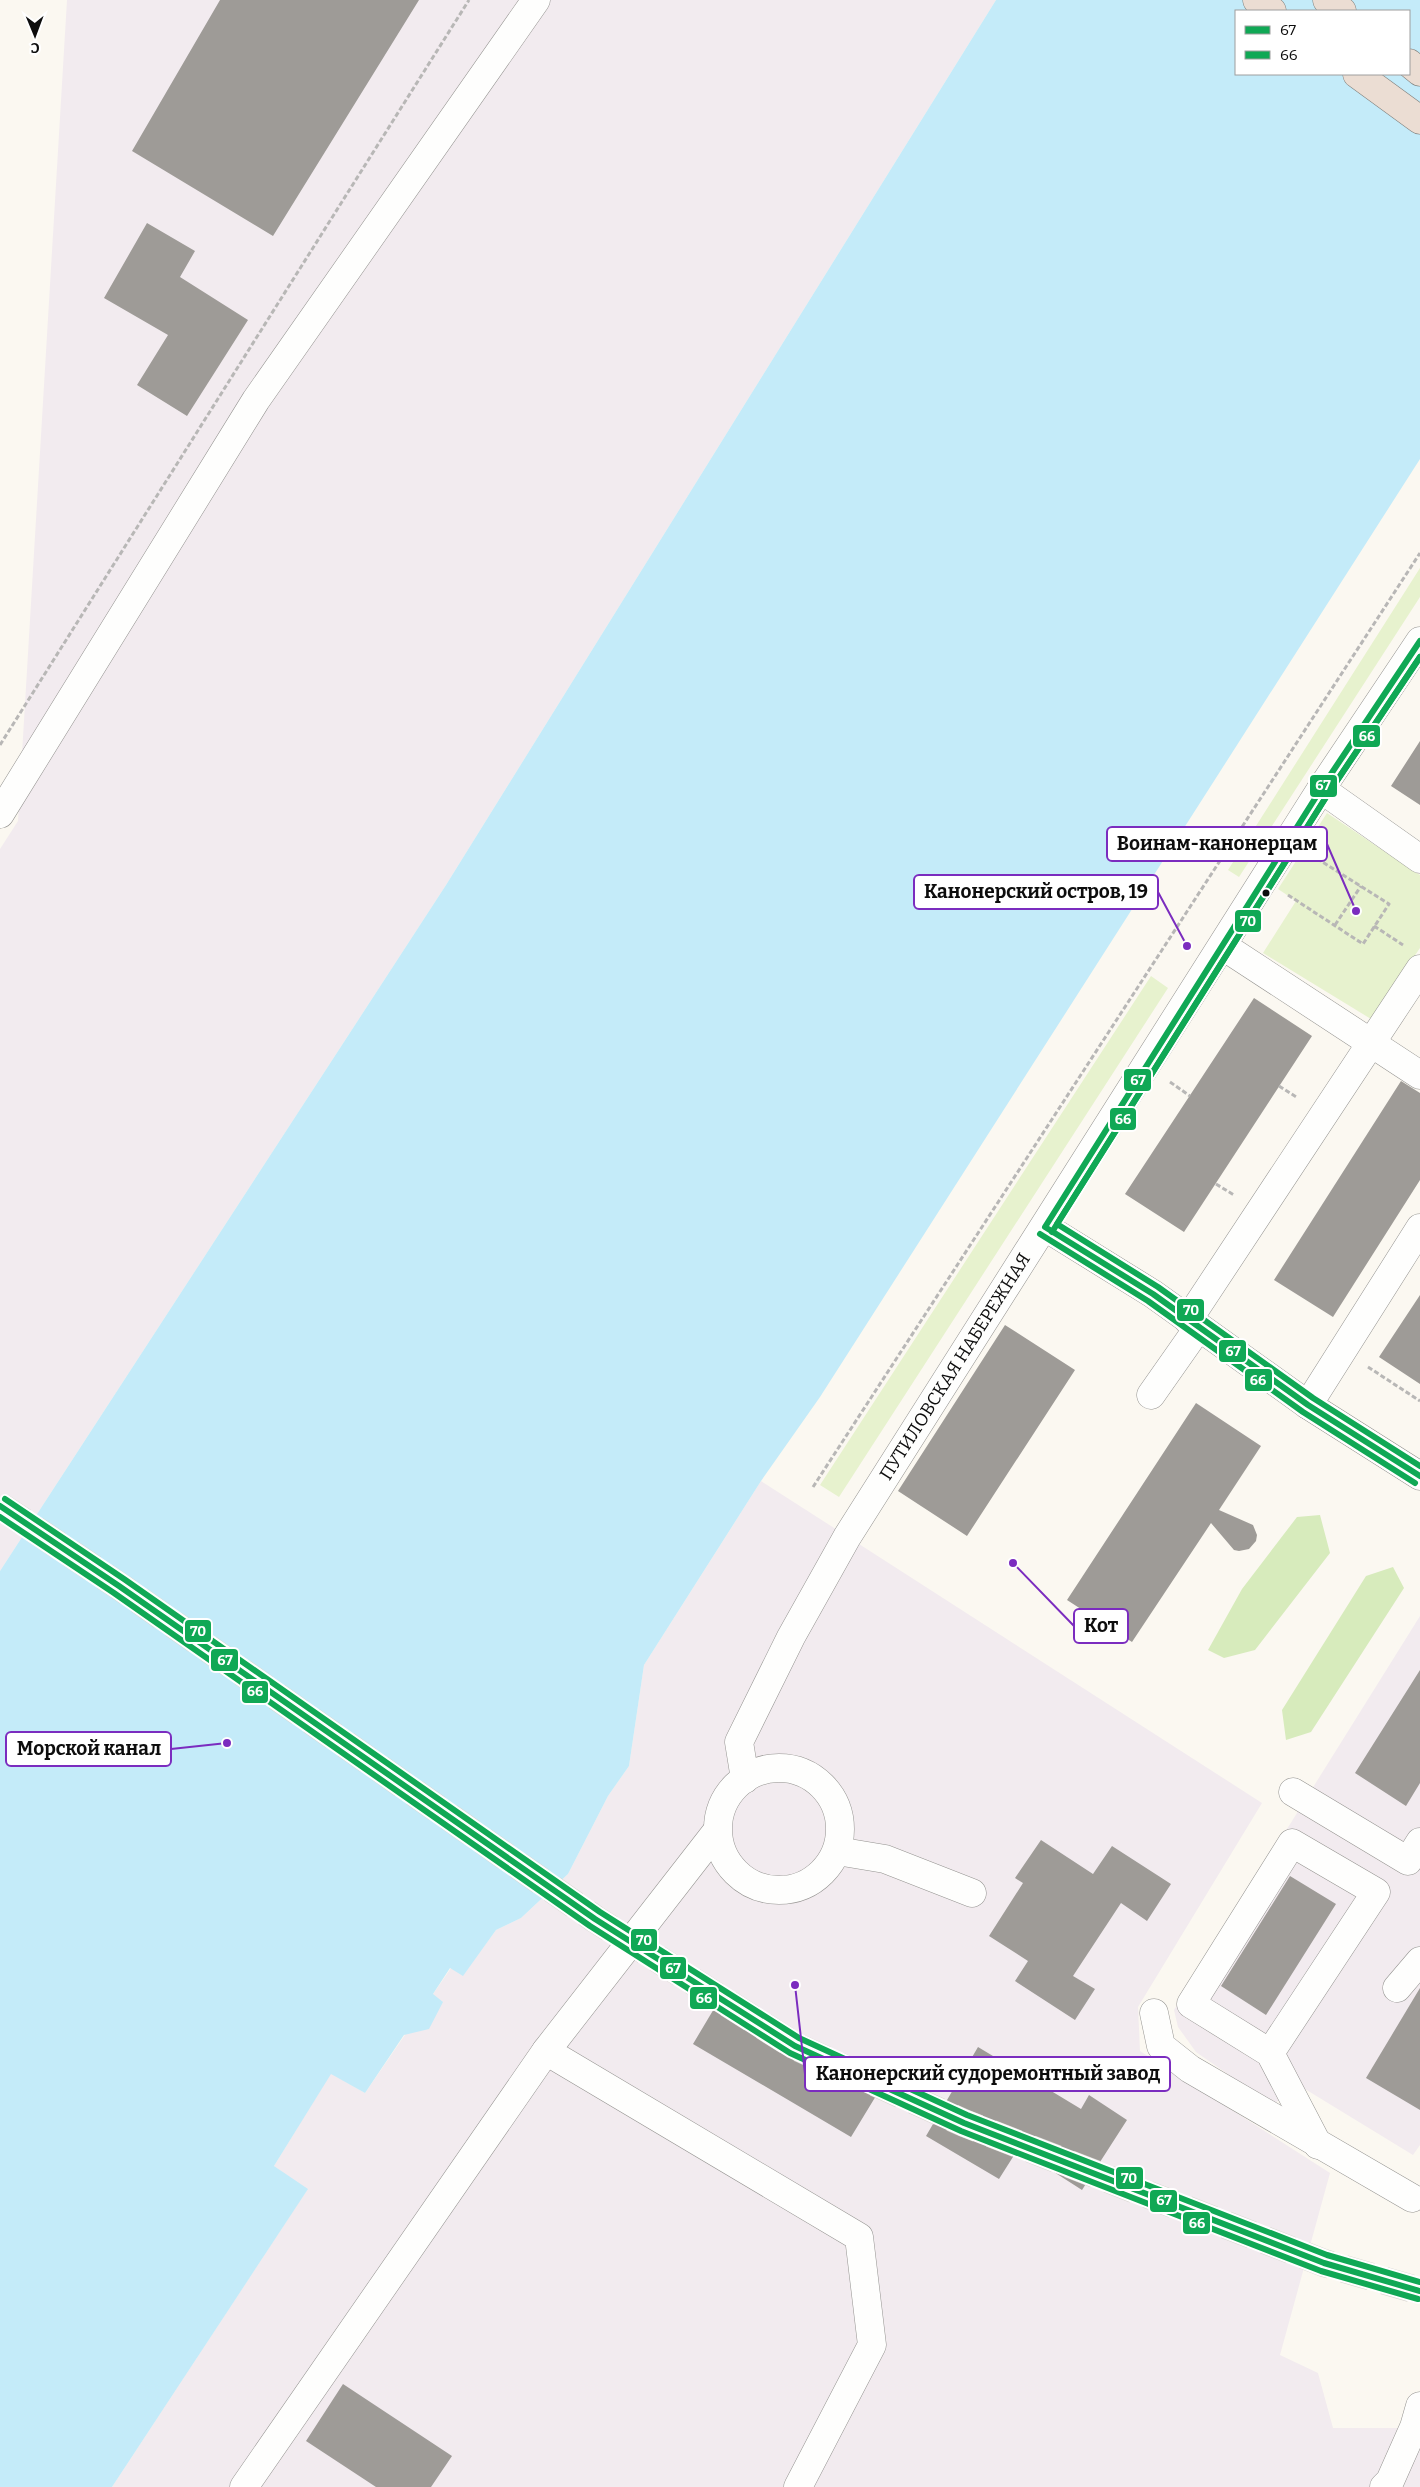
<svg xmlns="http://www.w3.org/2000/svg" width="1420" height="2487" font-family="Bitter,serif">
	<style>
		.industrial { fill: #f2ebef }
		.green { fill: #e7f2ce }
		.forest { fill: #d7ebbc }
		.water { fill: #c4ebf9; fill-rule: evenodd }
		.building { fill: #9e9b97 }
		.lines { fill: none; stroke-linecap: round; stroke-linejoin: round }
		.minor-tunnel { stroke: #d7d5cf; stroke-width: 28; stroke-dasharray: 28 14; stroke-linecap: butt }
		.minor-casing { stroke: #949390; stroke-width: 29 }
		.highway-casing { stroke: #81807d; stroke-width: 29 }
		.path { stroke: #b8b7b6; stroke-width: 3; stroke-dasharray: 5 2.5; stroke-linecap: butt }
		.minor { stroke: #fefefd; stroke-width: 28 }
		.highway { stroke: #ebddd3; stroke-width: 28 }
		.bus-1-casing { stroke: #fff; stroke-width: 10 }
		.bus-2-casing { stroke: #fff; stroke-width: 10 }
		.bus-3-casing { stroke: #fff; stroke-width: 10 }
		.bus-1 { stroke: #10a855; stroke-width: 6 }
		.bus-2 { stroke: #10a855; stroke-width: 6 }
		.bus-3 { stroke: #10a855; stroke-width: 6 }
		.bus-dot { fill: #0d0d0d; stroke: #fff; stroke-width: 2 }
		.labels { text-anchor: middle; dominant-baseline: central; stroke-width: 5; stroke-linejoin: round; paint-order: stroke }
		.street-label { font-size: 18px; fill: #0d0d0d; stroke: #fff }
		.leader { fill: none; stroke: #7b2cbf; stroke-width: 2 }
		.callout-dot { fill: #7b2cbf; stroke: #fff; stroke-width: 2 }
		.callout { fill: #fff; stroke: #7b2cbf; stroke-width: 2 }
		.callout-label { font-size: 19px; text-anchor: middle; font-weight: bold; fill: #0d0d0d }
		.line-badge { stroke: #fff; stroke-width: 2 }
		.badge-label { font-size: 14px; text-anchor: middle; font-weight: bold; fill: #fff }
	</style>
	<rect width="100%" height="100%" fill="#fbf8f1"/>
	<path class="industrial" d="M 67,0 L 996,0 L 446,885 L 0,1571 L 0,849 L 18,821 Z
		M 761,1481 L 1262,1803 L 1138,2007 L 1140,2051 L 1330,2173 L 1280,2355 L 1318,2373 L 1333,2428 L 1420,2428 L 1420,2487 L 112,2487 L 307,2190 L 274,2166 L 331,2073 L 365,2093 L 451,1968 L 463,1975 L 496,1930 L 521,1918 L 568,1874 L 608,1796 L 629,1766 L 644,1665 Z
		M 1420,1616 L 1420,2145 L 1413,2155 L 1300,2086 L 1272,2105 L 1196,2052 L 1178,2027 L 1174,2010 Z"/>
	<path class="green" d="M 1420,568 L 1420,597 L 1239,877 L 1228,870 Z
		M 1327,813 L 1420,875 L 1420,948 L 1371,1019 L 1263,953 L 1296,901 L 1278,889 Z
		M 1151,976 L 1168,988 L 839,1497 L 820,1485 Z"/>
	<path class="forest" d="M 1320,1515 L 1330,1553 L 1255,1650 L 1224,1658 L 1208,1650 L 1242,1589 L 1297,1517 Z
		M 1393,1567 L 1404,1588 L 1311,1732 L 1286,1740 L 1282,1710 L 1366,1576 Z"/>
	<path class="water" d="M 996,0 L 1420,0 L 1420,459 L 820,1397 L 761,1481 L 644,1665 L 629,1766 L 608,1796 L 568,1874 L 521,1918 L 496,1930 L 463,1976 L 450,1968 L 433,1994 L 443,2002 L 429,2029 L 404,2035 L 365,2093 L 331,2074 L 274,2166 L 308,2189 L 112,2487 L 0,2487 L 0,1571 L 446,885 ZM 1236,11 L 1409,11 L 1409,74 L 1236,74 Z"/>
	<path class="building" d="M 220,0 L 419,0 L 273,236 L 132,151 Z
		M 147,223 L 195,251 L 180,277 L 248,320 L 187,416 L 137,385 L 168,335 L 104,298 Z
		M 1420,741 L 1420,805 L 1391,786 Z
		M 1254,998 L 1312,1036 L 1184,1232 L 1125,1194 Z
		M 1401,1081 L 1420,1093 L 1420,1180 L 1333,1317 L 1274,1280 Z
		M 1420,1295 L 1420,1384 L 1379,1357 Z
		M 1005,1325 L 1075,1370 L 967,1536 L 898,1491 Z
		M 1196,1403 L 1261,1446 L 1219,1510 L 1253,1525 L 1257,1535 L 1256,1541 L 1249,1549 L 1239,1551 L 1234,1550 L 1211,1523 L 1132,1642 L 1067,1600 Z
		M 1420,1670 L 1420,1783 L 1406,1806 L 1355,1773 Z
		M 1041,1840 L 1093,1874 L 1112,1846 L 1171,1884 L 1147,1921 L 1121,1903 L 1073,1976 L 1095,1989 L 1075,2020 L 1015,1981 L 1028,1961 L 989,1936 L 1023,1883 L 1015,1878 Z
		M 1290,1876 L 1336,1904 L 1266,2015 L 1221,1986 Z
		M 1420,1988 L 1420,2110 L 1366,2078 Z
		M 724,1992 L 882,2086 L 851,2137 L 693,2044 Z
		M 978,2047 L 1081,2109 L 1089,2095 L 1127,2120 L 1082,2190 L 1018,2149 L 999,2179 L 926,2136 Z
		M 343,2384 L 452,2456 L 431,2487 L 376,2487 L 306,2441 Z"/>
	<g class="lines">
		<path class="minor-tunnel" d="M 0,1506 L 119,1586 L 595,1919 L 795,2046 L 964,2123 L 1324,2263 L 1420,2291"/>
		<g class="minor-casing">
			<g id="minor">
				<path d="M 1321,789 L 1420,859"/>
				<path d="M 0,814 L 256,400 L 536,0"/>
				<path d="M 1223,946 L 1420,1075"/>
				<path d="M 1045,1227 L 1153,1294 L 1308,1405 L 1420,1476"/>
				<path d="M 1188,1320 L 1420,969"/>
				<path d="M 1151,1395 L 1198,1328"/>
				<path d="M 1308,1405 L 1420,1228"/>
				<circle cx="779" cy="1829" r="61"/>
				<path id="s1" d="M 745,1779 L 739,1742 L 791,1637 L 847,1537 L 1321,789 L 1420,641"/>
				<path d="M 1293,1792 L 1408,1861 L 1420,1842"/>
				<path d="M 717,1831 L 546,2051 L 859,2237 L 872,2345 L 798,2487"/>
				<path d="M 837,1851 L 885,1859 L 972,1893"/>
				<path d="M 1397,1988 L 1420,1961"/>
				<path d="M 1154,2013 L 1161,2046 L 1190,2069 L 1412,2198"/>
				<path d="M 1270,2053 L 1191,2004 L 1292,1843 L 1376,1892 L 1270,2053 L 1318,2145"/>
				<path d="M 244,2487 L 546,2051"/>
				<path d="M 1384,2487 L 1390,2481 L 1414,2427 L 1420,2406"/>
			</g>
		</g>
		<g class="highway-casing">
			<path id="highway" d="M 1257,0 L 1272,11
				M 1327,0 L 1342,11
				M 1409,63 L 1420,72
				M 1357,74 L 1420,120"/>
		</g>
		<path class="path" d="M 0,745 L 469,0
			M 1288,895 L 1363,944 L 1389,904 L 1313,856
			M 1335,925 L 1361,886
			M 1374,926 L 1403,945
			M 1170,1082 L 1190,1096
			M 1279,1086 L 1298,1098
			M 1216,1184 L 1234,1195
			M 1368,1367 L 1420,1401
			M 813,1487 L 1420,553"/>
		<use href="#minor" class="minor"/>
		<use href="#highway" class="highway"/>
		<g class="bus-1-casing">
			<path id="bus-1" d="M 1045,1227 L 1321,789 L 1420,641
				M 1045,1227 L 1153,1294 L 1308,1405 L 1420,1476
				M 0,1506 L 119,1586 L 595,1919 L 795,2046 L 964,2123 L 1324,2263 L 1420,2291"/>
		</g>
		<g class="bus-2-casing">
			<path id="bus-2" d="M 1052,1232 L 1328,794 L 1420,657
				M 1040,1234 L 1148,1301 L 1303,1412 L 1415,1483
				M 0,1517 L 114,1593 L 590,1926 L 790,2053 L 961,2131 L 1321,2271 L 1418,2299"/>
		</g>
		<g class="bus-3-casing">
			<path id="bus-3" d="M 1420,657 L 1328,794 L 1057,1224 L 1158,1287 L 1313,1398 L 1420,1466
				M 5,1499 L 124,1579 L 600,1912 L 799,2038 L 967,2115 L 1327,2255 L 1420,2282"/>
		</g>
		<use href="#bus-1" class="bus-1"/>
		<use href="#bus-2" class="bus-2"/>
		<use href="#bus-3" class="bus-3"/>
	</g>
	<circle class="bus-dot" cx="1266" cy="893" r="4.5"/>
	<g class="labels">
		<g class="street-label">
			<text stroke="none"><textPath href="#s1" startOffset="471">ПУТИЛОВСКАЯ НАБЕРЕЖНАЯ</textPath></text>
		</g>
	</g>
	<path class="leader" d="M1356 911L1327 844M1187 946L1158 892M1013 1563L1074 1626M227 1743L171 1749M795 1985L805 2074"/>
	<g class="callout-dot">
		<circle cx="1356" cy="911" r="5"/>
		<circle cx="1187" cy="946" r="5"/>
		<circle cx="1013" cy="1563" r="5"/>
		<circle cx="227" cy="1743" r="5"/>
		<circle cx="795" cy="1985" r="5"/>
	</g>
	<g class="callout">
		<rect x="1107" y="827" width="220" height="34" rx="5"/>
		<rect x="914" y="875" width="244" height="34" rx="5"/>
		<rect x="1074" y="1609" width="54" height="34" rx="5"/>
		<rect x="6" y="1732" width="165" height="34" rx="5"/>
		<rect x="805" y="2057" width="365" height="34" rx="5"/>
	</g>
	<g class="callout-label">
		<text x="1217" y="850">Воинам-канонерцам</text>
		<text x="1036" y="898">Канонерский остров, 19</text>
		<text x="1101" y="1632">Кот</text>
		<text x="89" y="1755">Морской канал</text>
		<text x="988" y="2080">Канонерский судоремонтный завод</text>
	</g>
	<g class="line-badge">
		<rect x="1352" y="724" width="29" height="24" rx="5" fill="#10a855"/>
		<rect x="1309" y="774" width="29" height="24" rx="5" fill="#10a855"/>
		<rect x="1234" y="909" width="28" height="24" rx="5" fill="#10a855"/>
		<rect x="1123" y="1068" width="29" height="24" rx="5" fill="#10a855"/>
		<rect x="1109" y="1107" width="28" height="24" rx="5" fill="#10a855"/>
		<rect x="1176" y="1298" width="29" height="24" rx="5" fill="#10a855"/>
		<rect x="1218" y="1339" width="29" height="24" rx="5" fill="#10a855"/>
		<rect x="1244" y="1368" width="29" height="24" rx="5" fill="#10a855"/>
		<rect x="184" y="1619" width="28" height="24" rx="5" fill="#10a855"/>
		<rect x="210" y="1648" width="29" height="24" rx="5" fill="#10a855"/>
		<rect x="241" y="1680" width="28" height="24" rx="5" fill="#10a855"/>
		<rect x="630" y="1928" width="28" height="24" rx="5" fill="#10a855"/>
		<rect x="659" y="1956" width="28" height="24" rx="5" fill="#10a855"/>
		<rect x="689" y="1986" width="29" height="24" rx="5" fill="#10a855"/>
		<rect x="1115" y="2166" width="29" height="24" rx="5" fill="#10a855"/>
		<rect x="1149" y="2189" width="29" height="24" rx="5" fill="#10a855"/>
		<rect x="1182" y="2211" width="29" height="24" rx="5" fill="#10a855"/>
	</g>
	<g class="badge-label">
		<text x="1367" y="741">66</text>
		<text x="1323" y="790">67</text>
		<text x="1248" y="926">70</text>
		<text x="1138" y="1085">67</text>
		<text x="1123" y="1124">66</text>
		<text x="1191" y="1315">70</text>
		<text x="1233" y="1356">67</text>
		<text x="1258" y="1385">66</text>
		<text x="198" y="1636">70</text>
		<text x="225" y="1665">67</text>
		<text x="255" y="1696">66</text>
		<text x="644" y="1945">70</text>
		<text x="673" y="1973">67</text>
		<text x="704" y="2003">66</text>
		<text x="1129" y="2183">70</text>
		<text x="1164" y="2205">67</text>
		<text x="1197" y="2228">66</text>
	</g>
	<rect x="1235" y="10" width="175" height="65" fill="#ffffff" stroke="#9e9e9e"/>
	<rect x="1245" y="26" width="25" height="8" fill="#10a855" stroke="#9e9e9e"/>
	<text x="1280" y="35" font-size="15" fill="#0d0d0d">67</text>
	<rect x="1245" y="51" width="25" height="8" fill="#10a855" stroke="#9e9e9e"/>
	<text x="1280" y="60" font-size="15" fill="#0d0d0d">66</text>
	<g transform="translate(35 35) rotate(179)" stroke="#ffffff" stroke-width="4" paint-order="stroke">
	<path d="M0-4L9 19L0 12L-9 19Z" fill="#0d0d0d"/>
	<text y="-8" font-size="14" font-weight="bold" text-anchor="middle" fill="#0d0d0d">С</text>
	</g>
</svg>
